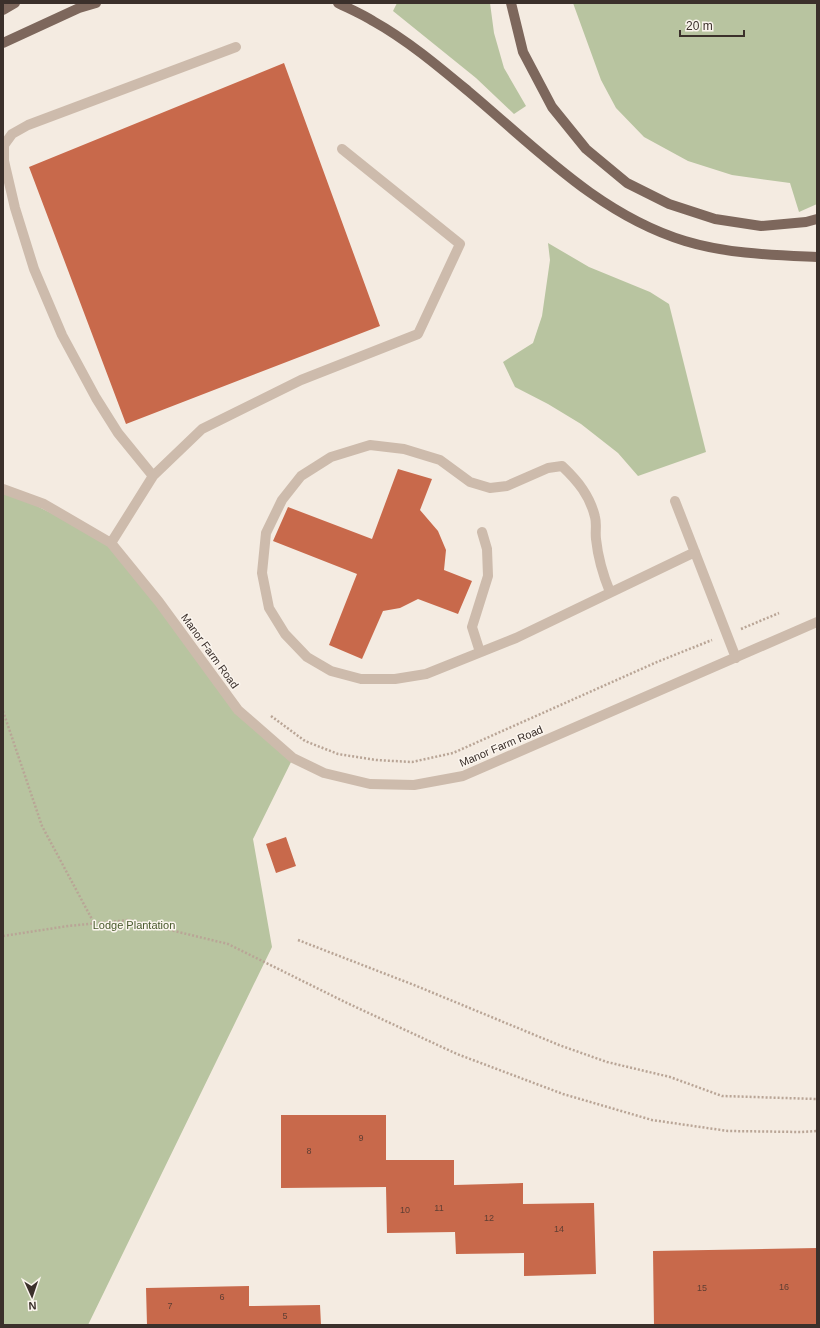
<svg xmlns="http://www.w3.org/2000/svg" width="820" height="1328" font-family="Arial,sans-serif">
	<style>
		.green { fill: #b8c4a0 }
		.building { fill: #c8694b }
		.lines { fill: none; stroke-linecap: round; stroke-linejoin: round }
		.path { stroke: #b9a596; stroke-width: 2.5; stroke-dasharray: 2 2; stroke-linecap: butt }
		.minor { stroke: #cdbbac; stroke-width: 10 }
		.major { stroke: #7d675c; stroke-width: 10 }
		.labels { text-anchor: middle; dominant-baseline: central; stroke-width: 3; stroke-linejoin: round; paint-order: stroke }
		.number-label { font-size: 9px; fill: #5e3e33 }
		.street-label { font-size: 11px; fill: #3b302b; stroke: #fbf5ee }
		.park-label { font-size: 11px; fill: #4a5a2e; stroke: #fbf5ee }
	</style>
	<rect width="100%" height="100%" fill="#f4ebe1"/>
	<path class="green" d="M 397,3 L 490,3 L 494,33 L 504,68 L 526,106 L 514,114 L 476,78 L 393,11 Z
		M 573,3 L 817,3 L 817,204 L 799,212 L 790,183 L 732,175 L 688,161 L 644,137 L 616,108 L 601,80 Z
		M 548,243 L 589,267 L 650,292 L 669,304 L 706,452 L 638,476 L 618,453 L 581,424 L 548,404 L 515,387 L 503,362 L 533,343 L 542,316 L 550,260 Z
		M 3,489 L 111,543 L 238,710 L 293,758 L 253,839 L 272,947 L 88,1325 L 3,1325 Z"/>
	<path class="building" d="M 284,63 L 380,326 L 126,424 L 29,167 Z
		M 398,469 L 432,479 L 420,510 L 438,531 L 446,550 L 444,570 L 472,581 L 458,614 L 418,599 L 400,608 L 383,611 L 362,659 L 329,645 L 357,574 L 273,541 L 288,507 L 372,539 Z
		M 286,837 L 296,866 L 276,873 L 266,844 Z
		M 281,1115 L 386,1115 L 386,1160 L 454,1160 L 454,1185 L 523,1183 L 523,1204 L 594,1203 L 596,1274 L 524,1276 L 524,1253 L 456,1254 L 455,1232 L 387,1233 L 386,1187 L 281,1188 Z
		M 817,1248 L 817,1325 L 654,1325 L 653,1251 Z
		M 249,1286 L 249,1306 L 320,1305 L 321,1325 L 147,1325 L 146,1288 Z"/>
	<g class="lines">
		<path class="path" d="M 741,629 L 779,613
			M 3,711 L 42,826 L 94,923
			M 271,716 L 305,741 L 338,754 L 376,760 L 412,762 L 453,753 L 657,662 L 712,640
			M 3,936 L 68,926 L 129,920 L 228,944 L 347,1003 L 457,1054 L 563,1094 L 652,1120 L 728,1131 L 801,1132 L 817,1131
			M 298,940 L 414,985 L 559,1045 L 607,1062 L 670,1077 L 722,1096 L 817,1099"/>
		<path class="minor" d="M 153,476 L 118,433 L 96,398 L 62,335 L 34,269 L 15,208 L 4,161 L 4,145 L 12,134 L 28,125 L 236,47
			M 3,489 L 44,504 L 111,543 L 159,602 L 238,710 L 293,758 L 324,773 L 370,784 L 414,785 L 463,776 L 817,622
			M 675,501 L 736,658
			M 111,543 L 153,476 L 202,429 L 301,380 L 418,334 L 460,244 L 342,149
			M 610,592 C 603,575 598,558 596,539 C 595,532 597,524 595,517 C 590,496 578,481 562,466 L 548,468 L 507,486 L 490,488 L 470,482 L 440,460 L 404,449 L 370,445 L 331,457 L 301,476 L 282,500 L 266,533 L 262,573 L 269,608 L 285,634 L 307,657 L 331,671 L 361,679 L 395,679 L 426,674 L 516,638 L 695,552
			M 480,652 L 472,627 L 488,576 L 487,549 L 482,532"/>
		<path class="major" d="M 338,3 C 350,9 362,14 373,21 C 407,40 438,66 468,91 C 535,147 599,215 685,241 C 728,254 773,255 817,257
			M 511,3 L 523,52 L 552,107 L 586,149 L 627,183 L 669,204 L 715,219 L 761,226 L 806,222 L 817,219
			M 3,10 L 15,3
			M 3,43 L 79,8 L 96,3"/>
	</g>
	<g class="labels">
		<g class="number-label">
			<text x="361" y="1138">9</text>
			<text x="309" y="1151">8</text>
			<text x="439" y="1208">11</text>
			<text x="405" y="1210">10</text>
			<text x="489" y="1218">12</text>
			<text x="559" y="1229">14</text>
			<text x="784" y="1287">16</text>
			<text x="702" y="1288">15</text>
			<text x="222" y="1297">6</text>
			<text x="170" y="1306">7</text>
			<text x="285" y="1316">5</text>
		</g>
		<g class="street-label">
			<text transform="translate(210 651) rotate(54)">Manor Farm Road</text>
			<text transform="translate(501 746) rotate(-23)">Manor Farm Road</text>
		</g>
		<g class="park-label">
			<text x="134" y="925">Lodge Plantation</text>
		</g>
	</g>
	<rect width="820" height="1328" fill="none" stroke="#3b302b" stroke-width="8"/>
	<g transform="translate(32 1296) rotate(177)" stroke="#fbf5ee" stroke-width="3" paint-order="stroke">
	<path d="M0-3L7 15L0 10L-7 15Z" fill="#3b302b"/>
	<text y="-6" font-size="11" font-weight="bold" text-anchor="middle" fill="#3b302b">N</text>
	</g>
	<path d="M680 30v6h64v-6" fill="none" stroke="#3b302b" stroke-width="2"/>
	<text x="686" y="30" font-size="12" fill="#3b302b" stroke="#fbf5ee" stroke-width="3" paint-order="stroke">20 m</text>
</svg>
